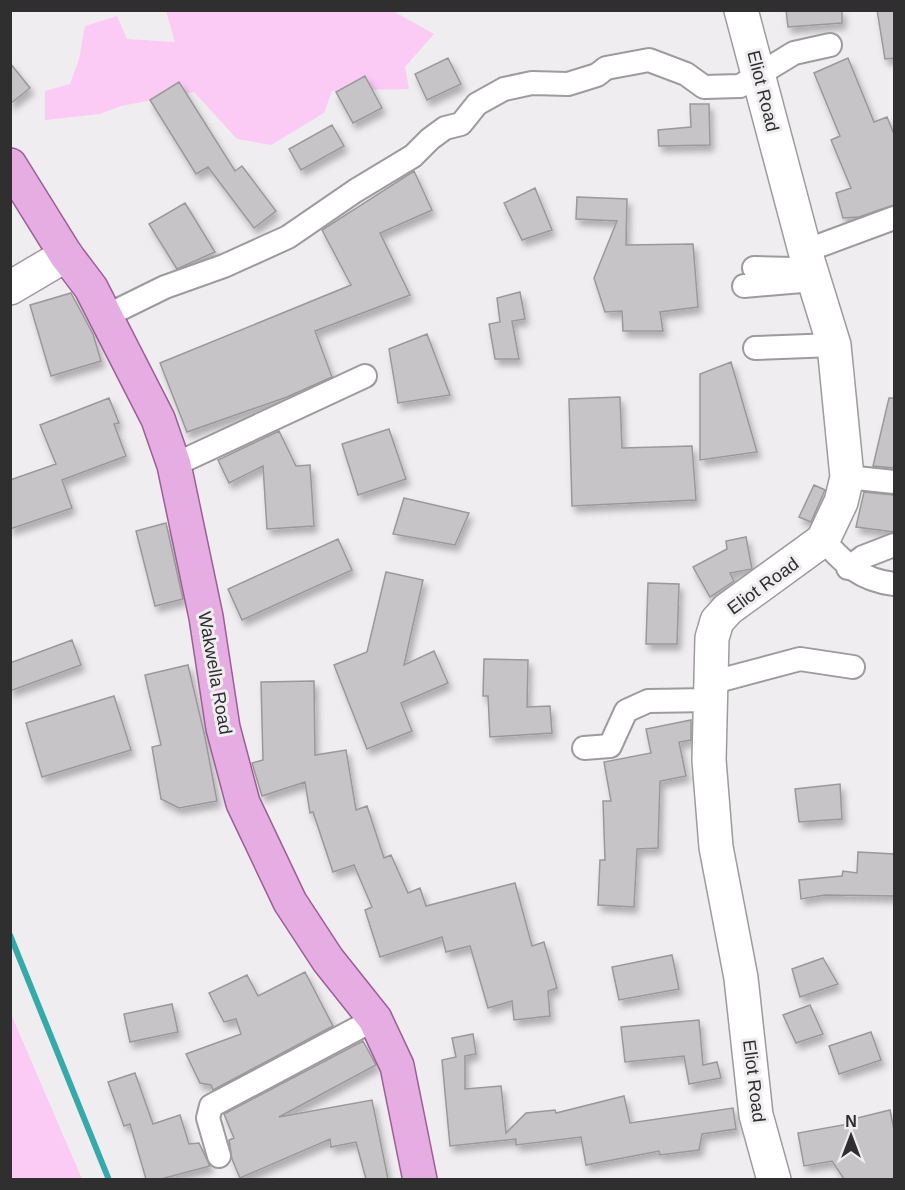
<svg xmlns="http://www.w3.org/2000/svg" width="905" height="1190" font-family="Helvetica,sans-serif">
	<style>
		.green { fill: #fbcbf6 }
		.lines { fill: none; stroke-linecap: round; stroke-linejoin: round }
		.stream { stroke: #36aaaa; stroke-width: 6 }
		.building { fill: #c7c4c7; stroke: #9b989a; stroke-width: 1.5; filter: url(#shadow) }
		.street-casing { stroke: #9d9b9d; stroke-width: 26 }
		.secondary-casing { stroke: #9d9b9d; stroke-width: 36 }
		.primary-casing { stroke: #9c5e98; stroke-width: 36 }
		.street { stroke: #fff; stroke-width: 22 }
		.secondary { stroke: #fff; stroke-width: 33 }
		.primary { stroke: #e6ade3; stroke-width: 33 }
		.labels { text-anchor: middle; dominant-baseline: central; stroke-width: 6; stroke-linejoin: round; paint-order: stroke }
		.street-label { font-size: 18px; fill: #302f30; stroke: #f0edf0 }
	</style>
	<defs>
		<filter id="shadow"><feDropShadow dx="3.5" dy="6" stdDeviation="3" flood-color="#0004"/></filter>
	</defs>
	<rect width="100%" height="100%" fill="#f0edf0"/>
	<path class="green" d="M 166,11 L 393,11 L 434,34 L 405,67 L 409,89 L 332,91 L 324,113 L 271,145 L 237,139 L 194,92 L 121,106 L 100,114 L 45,120 L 45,91 L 70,84 L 79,59 L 85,26 L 117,16 L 127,39 L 175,42 Z
		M 11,1014 L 82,1179 L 11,1179 Z"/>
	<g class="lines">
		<path class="stream" d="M 10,935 L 109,1180"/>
	</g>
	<path class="building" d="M 786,10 L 842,10 L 842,23 L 788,27 Z
		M 877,10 L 894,10 L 894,58 L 885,59 Z
		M 448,58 L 461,84 L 427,100 L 415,74 Z
		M 848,58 L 874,122 L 887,117 L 894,134 L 894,205 L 859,217 L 843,218 L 836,193 L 851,188 L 831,140 L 840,136 L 814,73 Z
		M 10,63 L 30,88 L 10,104 Z
		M 365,76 L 382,108 L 353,123 L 336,92 Z
		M 179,82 L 235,171 L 242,166 L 276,211 L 254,228 L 208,167 L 196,174 L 150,100 Z
		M 690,104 L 709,104 L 710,145 L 659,146 L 658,130 L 691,127 Z
		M 332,125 L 344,146 L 301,170 L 289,149 Z
		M 414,171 L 432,210 L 380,233 L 410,295 L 315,331 L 332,377 L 287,397 L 187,432 L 160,363 L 351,285 L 322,230 Z
		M 535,188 L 552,230 L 522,240 L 504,203 Z
		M 577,197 L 627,199 L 626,245 L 693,244 L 698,307 L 660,312 L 663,331 L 623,331 L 622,311 L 605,312 L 594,278 L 617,221 L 576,219 Z
		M 185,203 L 215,252 L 177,269 L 149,224 Z
		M 520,292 L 525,319 L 512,321 L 519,359 L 495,359 L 489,324 L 500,322 L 497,298 Z
		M 71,293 L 93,334 L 101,361 L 51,376 L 30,305 Z
		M 427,334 L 450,395 L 398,403 L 389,349 Z
		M 731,362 L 757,452 L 700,460 L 700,374 Z
		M 620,397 L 622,448 L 692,446 L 696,500 L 572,506 L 569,399 Z
		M 109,398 L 119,423 L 114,424 L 126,456 L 62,480 L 72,508 L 10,529 L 10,480 L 56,464 L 40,425 Z
		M 889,398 L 894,398 L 894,468 L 873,466 Z
		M 389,429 L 406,479 L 358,495 L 342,444 Z
		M 279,431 L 296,466 L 310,465 L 314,526 L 267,529 L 263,466 L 229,483 L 218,460 Z
		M 814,485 L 825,490 L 811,522 L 799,517 Z
		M 864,492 L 894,495 L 894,532 L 856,527 Z
		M 404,498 L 469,513 L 455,545 L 393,534 Z
		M 166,523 L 183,599 L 155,606 L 136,531 Z
		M 746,537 L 752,569 L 730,573 L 734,581 L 710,597 L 693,567 L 727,549 L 726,541 Z
		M 338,539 L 352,570 L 242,620 L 228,589 Z
		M 386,572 L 423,580 L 404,665 L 434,651 L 448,683 L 401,703 L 412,731 L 367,749 L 334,665 L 367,652 Z
		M 648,583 L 679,584 L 677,644 L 646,644 Z
		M 72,640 L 81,665 L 10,691 L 10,663 Z
		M 484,659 L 528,660 L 527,707 L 550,706 L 552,733 L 490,737 L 488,696 L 483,696 Z
		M 188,665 L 205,737 L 217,801 L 179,808 L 161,799 L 152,747 L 161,745 L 145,675 Z
		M 314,681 L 315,755 L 346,750 L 356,810 L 367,806 L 384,858 L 391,855 L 408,893 L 420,888 L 426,906 L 515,883 L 532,946 L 544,942 L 557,988 L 548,991 L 550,1016 L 514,1020 L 512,1001 L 488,1008 L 470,946 L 446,952 L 442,937 L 380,957 L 365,910 L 372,907 L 354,865 L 333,872 L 313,812 L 310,813 L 305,782 L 262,796 L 252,763 L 263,760 L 261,682 Z
		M 114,696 L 131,750 L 42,777 L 26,723 Z
		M 691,720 L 691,740 L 679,742 L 686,776 L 660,781 L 658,848 L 637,849 L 634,907 L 598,905 L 600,860 L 605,860 L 603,801 L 611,801 L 604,762 L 651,753 L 646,729 Z
		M 840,784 L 842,819 L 799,822 L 795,789 Z
		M 858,852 L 894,854 L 894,896 L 825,895 L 801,899 L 799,880 L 842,876 L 843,871 L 857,873 Z
		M 672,955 L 679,989 L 619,1000 L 612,967 Z
		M 823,958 L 838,984 L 800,997 L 792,969 Z
		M 305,972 L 333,1026 L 213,1090 L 211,1085 L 200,1083 L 186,1054 L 241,1034 L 236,1019 L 224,1022 L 209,993 L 247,975 L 258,996 Z
		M 172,1004 L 178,1032 L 130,1042 L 124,1014 Z
		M 810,1005 L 823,1034 L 796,1043 L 783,1015 Z
		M 699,1020 L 703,1065 L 717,1062 L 721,1078 L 689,1084 L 684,1056 L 625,1062 L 621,1027 Z
		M 871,1032 L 881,1060 L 839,1074 L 829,1046 Z
		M 473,1034 L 476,1054 L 465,1056 L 465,1089 L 501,1086 L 506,1133 L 526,1113 L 555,1110 L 556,1113 L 624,1096 L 630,1123 L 733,1108 L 736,1129 L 702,1134 L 699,1150 L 660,1155 L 659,1151 L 586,1165 L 581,1137 L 516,1145 L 516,1139 L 450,1146 L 442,1060 L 456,1057 L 452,1038 Z
		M 363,1041 L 376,1065 L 279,1117 L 372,1100 L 388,1179 L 366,1179 L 356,1142 L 331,1147 L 330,1139 L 240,1178 L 232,1159 L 229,1140 L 234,1138 L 224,1114 Z
		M 135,1073 L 153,1124 L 180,1115 L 189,1144 L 199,1143 L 210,1166 L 161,1179 L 146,1179 L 130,1124 L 124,1126 L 108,1082 Z
		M 890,1110 L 894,1130 L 894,1179 L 844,1179 L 832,1161 L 804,1166 L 798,1133 L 854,1123 L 853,1119 Z"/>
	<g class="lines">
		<g class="street-casing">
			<path id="street" d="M 805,251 L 894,218
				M 754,268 L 794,269
				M 744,286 L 814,280
				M 106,316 L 165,287 L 224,266 L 288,237 L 355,191 L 413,156 L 430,139 L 445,128 L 461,124 L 477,104 L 504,89 L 532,83 L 568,84 L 597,75 L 606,68 L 649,60 L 686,74 L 704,87 L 740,86 L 794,53 L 830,45
				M 755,348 L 834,345
				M 174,465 L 365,376
				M 847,477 L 894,482
				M 823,540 C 845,564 860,580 894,584
				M 848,568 L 863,557 L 894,545
				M 710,683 L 800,659 L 853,667
				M 584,748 L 610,746 L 626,711 L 648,701 L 709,700
				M 219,1156 L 208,1118 L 211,1106 L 375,1019"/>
		</g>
		<g class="secondary-casing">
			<path id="secondary" d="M 741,10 L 805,251 L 834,345 L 847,477 L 841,502 L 823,540 L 728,609 L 717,621 L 712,638 L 709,760 L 716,847 L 741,978 L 756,1115 L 774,1180
				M 10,288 L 66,255"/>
		</g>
		<g class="primary-casing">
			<path id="primary" d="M 10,165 L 66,255 L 91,288 L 158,419 L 174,465 L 206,617 L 223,728 L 243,803 L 290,902 L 328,960 L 375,1019 L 397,1066 L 420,1180"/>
		</g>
		<use href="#street" class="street"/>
		<use href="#secondary" class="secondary"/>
		<use href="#primary" class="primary"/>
	</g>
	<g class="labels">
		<g class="street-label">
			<text transform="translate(763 91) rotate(76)">Eliot Road</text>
			<text transform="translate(763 586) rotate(-36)">Eliot Road</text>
			<text transform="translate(215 673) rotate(80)">Wakwella Road</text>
			<text transform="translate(754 1081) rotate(83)">Eliot Road</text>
		</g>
	</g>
	<rect width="905" height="1190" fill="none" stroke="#302f30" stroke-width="24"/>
	<g transform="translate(851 1136)" stroke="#f0edf0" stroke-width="4.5" paint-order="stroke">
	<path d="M0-4.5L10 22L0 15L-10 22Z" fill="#302f30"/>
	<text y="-9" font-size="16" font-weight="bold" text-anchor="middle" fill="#302f30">N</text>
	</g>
</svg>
